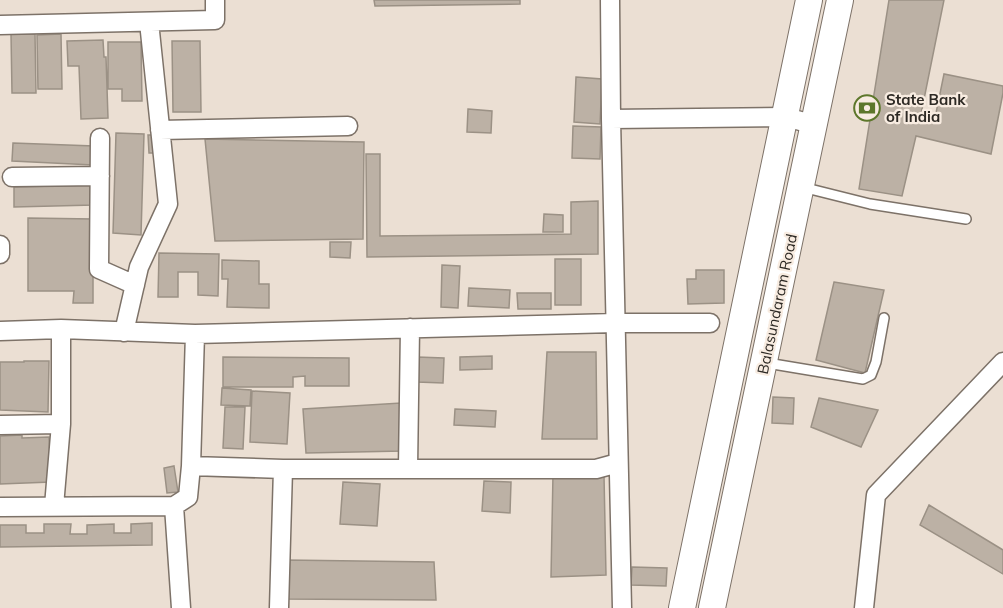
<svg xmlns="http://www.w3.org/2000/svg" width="1003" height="608" font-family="Mulish,sans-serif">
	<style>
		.building { fill: #bcb1a5; stroke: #9b9185; stroke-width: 1.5 }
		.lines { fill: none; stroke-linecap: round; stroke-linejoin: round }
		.service-casing { stroke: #7d7268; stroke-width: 12 }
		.minor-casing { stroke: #7d7268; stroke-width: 21 }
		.secondary-casing { stroke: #7d7268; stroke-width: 28 }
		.service { stroke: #fff; stroke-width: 9 }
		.minor { stroke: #fff; stroke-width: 18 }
		.secondary { stroke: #fff; stroke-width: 26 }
		.labels { text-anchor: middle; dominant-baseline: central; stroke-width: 4.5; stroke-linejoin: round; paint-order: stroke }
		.poi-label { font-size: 15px; font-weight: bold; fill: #2d2924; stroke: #f8ece1; text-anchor: start }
		.street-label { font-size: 15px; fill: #2d2924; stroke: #f8ece1 }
	</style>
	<rect width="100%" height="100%" fill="#ebdfd3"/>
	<path class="building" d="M 374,0 L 520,0 L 520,4 L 375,6 Z
		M 889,0 L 944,0 L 921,114 L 935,118 L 944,74 L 1003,86 L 1003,93 L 991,154 L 916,136 L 902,196 L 859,189 Z
		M 11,34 L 35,34 L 36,93 L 12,93 Z
		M 61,34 L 62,89 L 38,89 L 37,35 Z
		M 103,40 L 104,57 L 106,57 L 108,118 L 81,119 L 79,66 L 68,66 L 67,41 Z
		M 172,41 L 200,41 L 201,112 L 173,112 Z
		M 108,42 L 141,42 L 142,101 L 122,101 L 122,89 L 108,89 Z
		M 576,77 L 602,79 L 600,124 L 574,122 Z
		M 468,109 L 492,111 L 491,133 L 467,132 Z
		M 573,126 L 601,127 L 600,159 L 572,158 Z
		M 116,133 L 144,134 L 141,235 L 113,233 Z
		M 148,135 L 154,135 L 154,153 L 149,153 Z
		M 205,139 L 364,142 L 363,239 L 215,241 Z
		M 13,143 L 94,146 L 93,165 L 12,161 Z
		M 366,154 L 380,154 L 380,236 L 571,234 L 571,202 L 598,201 L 598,254 L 367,257 Z
		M 94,185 L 94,205 L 14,207 L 14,187 Z
		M 544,214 L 563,215 L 563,232 L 543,232 Z
		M 28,218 L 93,219 L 93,303 L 73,303 L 74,291 L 28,291 Z
		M 330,242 L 351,242 L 350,258 L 330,257 Z
		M 159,253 L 219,254 L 218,296 L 198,295 L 198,272 L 178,272 L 178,297 L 158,297 Z
		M 555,259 L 581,259 L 581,305 L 555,305 Z
		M 222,260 L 259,261 L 259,284 L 269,284 L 269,308 L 227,307 L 228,279 L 222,279 Z
		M 442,265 L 460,266 L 458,308 L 441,307 Z
		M 696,270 L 724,270 L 724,303 L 688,304 L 687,279 L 696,279 Z
		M 834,282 L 884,290 L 865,373 L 816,360 Z
		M 469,288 L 510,290 L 509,308 L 468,306 Z
		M 517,293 L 551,293 L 551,309 L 518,309 Z
		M 547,352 L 596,352 L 597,439 L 542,439 Z
		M 492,356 L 492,369 L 460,370 L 460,357 Z
		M 223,357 L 349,358 L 349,386 L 305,386 L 305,376 L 293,377 L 293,387 L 223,387 Z
		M 417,357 L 444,358 L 443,383 L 417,382 Z
		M 24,361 L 49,361 L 48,412 L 0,410 L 0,362 L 24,362 Z
		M 222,388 L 251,390 L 250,406 L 221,405 Z
		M 252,391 L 290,393 L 287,444 L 250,442 Z
		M 773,397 L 794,398 L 793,424 L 772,423 Z
		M 819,398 L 878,410 L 861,447 L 811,427 Z
		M 401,403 L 403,451 L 306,453 L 303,409 Z
		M 225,407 L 245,407 L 243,449 L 223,448 Z
		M 455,409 L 496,411 L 495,427 L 454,425 Z
		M 22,435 L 22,438 L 49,437 L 51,482 L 0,484 L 0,436 Z
		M 174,466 L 178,492 L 167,493 L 164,468 Z
		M 553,474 L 604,475 L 606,575 L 551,577 Z
		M 484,481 L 511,482 L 510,513 L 482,511 Z
		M 343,482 L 380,484 L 377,526 L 340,524 Z
		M 929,505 L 1003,550 L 1003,574 L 920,525 Z
		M 152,523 L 152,545 L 0,547 L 0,525 L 26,525 L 26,533 L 44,533 L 44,524 L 71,524 L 70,534 L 87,534 L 87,525 L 114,524 L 114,533 L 131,533 L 131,524 Z
		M 285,560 L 434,562 L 436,600 L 283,599 Z
		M 632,567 L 667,568 L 666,586 L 631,585 Z"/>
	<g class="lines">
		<g class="service-casing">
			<path id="service" d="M 802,187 L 870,204 L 966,219
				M 767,363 L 863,379 L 871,375 L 876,362 L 884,318"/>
		</g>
		<g class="minor-casing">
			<path id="minor" d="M 610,0 L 611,119 L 622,608
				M 0,25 L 215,20 L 215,0
				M 611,119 L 786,117 L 815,125
				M 160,130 L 348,126
				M 100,138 L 99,269 L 135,285
				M 12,177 L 100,176
				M 0,254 L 0,245
				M 0,331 L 61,329 L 195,334 L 615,323 L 710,323
				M 124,332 L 139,267 L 168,204 L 149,22
				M 0,425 L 61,424
				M 191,466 L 283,469 L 279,608
				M 408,468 L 410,328
				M 283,469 L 596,469 L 618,463
				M 54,506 L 61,424 L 61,329
				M 174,506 L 181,608
				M 0,507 L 174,506 L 188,497 L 191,466 L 195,334
				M 864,608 L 876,495 L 1003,362"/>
		</g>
		<g class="secondary-casing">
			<path id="secondary" d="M 682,608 L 809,0
				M 712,608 L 840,0"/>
		</g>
		<use href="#service" class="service"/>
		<use href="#minor" class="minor"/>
		<use href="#secondary" class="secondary"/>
	</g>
	<defs>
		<g id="bank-ring" transform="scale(1.35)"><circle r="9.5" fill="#f8ece1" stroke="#5d772b" stroke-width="1.5"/><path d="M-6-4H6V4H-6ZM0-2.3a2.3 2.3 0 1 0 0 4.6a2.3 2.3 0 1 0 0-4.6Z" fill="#5d772b"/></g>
	</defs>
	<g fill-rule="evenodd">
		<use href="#bank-ring" x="867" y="108"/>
	</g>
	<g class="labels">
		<g class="poi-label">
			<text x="886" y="99">State Bank<tspan x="886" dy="17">of India</tspan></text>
		</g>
		<g class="street-label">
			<text transform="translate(777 304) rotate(-78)">Balasundaram Road</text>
		</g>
	</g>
</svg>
